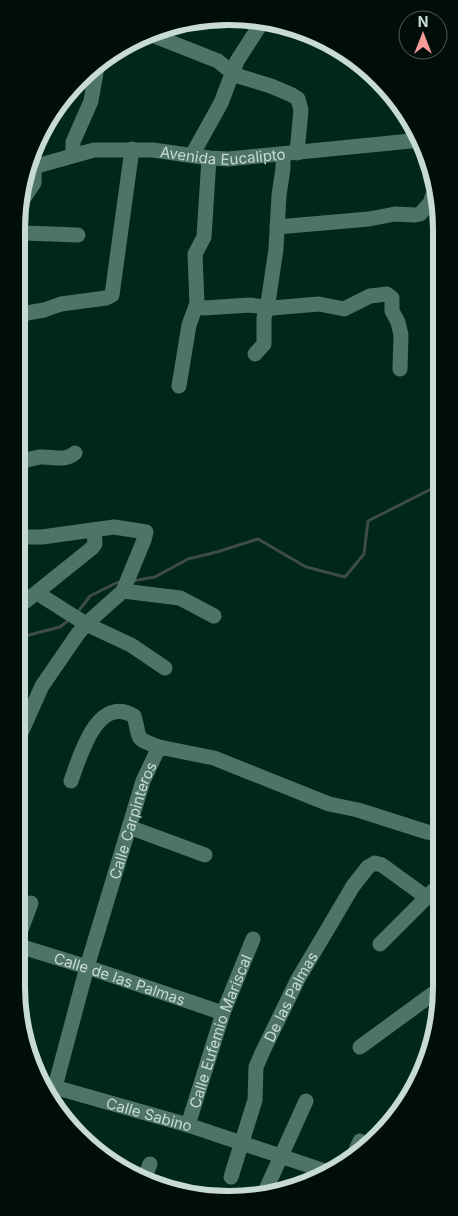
<svg xmlns="http://www.w3.org/2000/svg" width="458" height="1216" font-family="Inter,sans-serif">
	<style>
		.lines { fill: none; stroke-linecap: round; stroke-linejoin: round }
		.stream { stroke: #3e4c47; stroke-width: 3 }
		.minor { stroke: #4e7466; stroke-width: 15 }
		.labels { text-anchor: middle; dominant-baseline: central; stroke-width: 5; stroke-linejoin: round; paint-order: stroke }
		.street-label { font-size: 15px; fill: #c7dbd4; stroke: #010d08 }
		.rim { fill: none; stroke: #c7dbd4; stroke-width: 6 }
	</style>
	<rect width="100%" height="100%" fill="#00271c"/>
	<g class="lines">
		<path class="stream" d="M 132,581 L 155,577 L 188,559 L 217,552 L 258,539 L 306,567 L 345,577 L 364,554 L 368,521 L 441,484
			M 77,613 L 90,596 L 116,583 L 121,582
			M 16,642 L 25,636 L 60,627 L 70,619"/>
		<g class="minor">
			<path d="M 152,35 L 218,61 L 235,75 L 271,86 L 292,95 L 298,99 L 301,110 L 297,153"/>
			<path d="M 73,155 L 73,142 L 91,101 L 97,67"/>
			<path d="M 192,155 L 221,103 L 237,61 L 262,22"/>
			<path id="s1" d="M 26,169 L 94,150 L 153,150 L 209,158 L 228,159 L 421,140"/>
			<path d="M 19,205 L 34,183 L 34,168"/>
			<path d="M 277,227 L 369,219 L 395,214 L 415,215 L 420,214 L 430,203 L 436,187"/>
			<path d="M 16,231 L 24,233 L 78,235"/>
			<path d="M 196,306 L 204,308 L 250,305 L 272,308 L 319,304 L 344,309 L 370,296 L 387,294 L 392,298 L 392,311 L 398,322 L 401,335 L 400,369"/>
			<path d="M 16,315 L 44,310 L 61,304 L 106,298 L 112,295 L 132,149"/>
			<path d="M 255,354 L 264,344 L 264,318 L 268,303 L 276,249 L 279,195 L 283,169 L 283,155"/>
			<path d="M 179,386 L 189,325 L 197,303 L 195,254 L 204,237 L 209,158"/>
			<path d="M 16,463 C 24,461 32,458 40,457 C 52,456 65,462 75,453"/>
			<path d="M 16,537 L 42,537 L 114,527 L 146,532 L 144,540 L 123,591 L 86,624 L 77,635 L 42,686 L 16,744"/>
			<path d="M 123,591 L 180,598 L 214,616"/>
			<path d="M 37,593 L 86,624 L 131,645 L 165,668"/>
			<path d="M 16,609 L 92,548 L 95,544 L 94,530"/>
			<path d="M 71,781 C 80,756 97,694 134,716 C 141,739 133,738 159,747"/>
			<path d="M 129,827 L 205,855"/>
			<path d="M 16,943 L 31,903"/>
			<path d="M 380,944 L 442,882"/>
			<path id="s2" d="M 16,945 L 87,967 L 223,1013"/>
			<path d="M 360,1047 L 442,987"/>
			<path id="s3" d="M 54,1087 L 188,1125 L 328,1172"/>
			<path id="s4" d="M 52,1098 L 87,967 L 143,781 L 159,747 L 214,758 L 329,804 L 358,810 L 427,832 L 441,834"/>
			<path id="s5" d="M 188,1125 L 223,1013 L 253,939"/>
			<path d="M 352,1159 L 360,1141"/>
			<path id="s6" d="M 231,1177 L 255,1100 L 256,1067 L 262,1053 L 298,979 L 333,920 L 353,886 L 368,867 L 375,863 L 382,865 L 426,897"/>
			<path d="M 144,1179 L 150,1164"/>
			<path d="M 263,1196 L 306,1101"/>
		</g>
	</g>
	<g class="labels">
		<g class="street-label">
			<text stroke="none"><textPath href="#s1" startOffset="200">Avenida Eucalipto</textPath></text>
			<text stroke="none"><textPath href="#s4" startOffset="289">Calle Carpinteros</textPath></text>
			<text stroke="none"><textPath href="#s2" startOffset="109">Calle de las Palmas</textPath></text>
			<text stroke="none"><textPath href="#s6" startOffset="192">De las Palmas</textPath></text>
			<text stroke="none"><textPath href="#s5" startOffset="99">Calle Eufemio Mariscal</textPath></text>
			<text stroke="none"><textPath href="#s3" startOffset="99">Calle Sabino</textPath></text>
		</g>
	</g>
	<path d="M0 0H458V1216H0ZM229 25H229A204 204 0 0 1 433 229V987A204 204 0 0 1 229 1191H229A204 204 0 0 1 25 987V229A204 204 0 0 1 229 25Z" fill="#010d08" fill-rule="evenodd"/>
	<path class="rim" d="M229 25H229A204 204 0 0 1 433 229V987A204 204 0 0 1 229 1191H229A204 204 0 0 1 25 987V229A204 204 0 0 1 229 25Z"/>
	<g transform="translate(423 35)"><circle r="24" fill="#010d08" stroke="#505f5a"/>
	<path d="M0-4L9 19L0 12L-9 19Z" fill="#f59b9a"/>
	<text y="-8" font-size="14" font-weight="bold" text-anchor="middle" fill="#c7dbd4">N</text>
	</g>
</svg>
